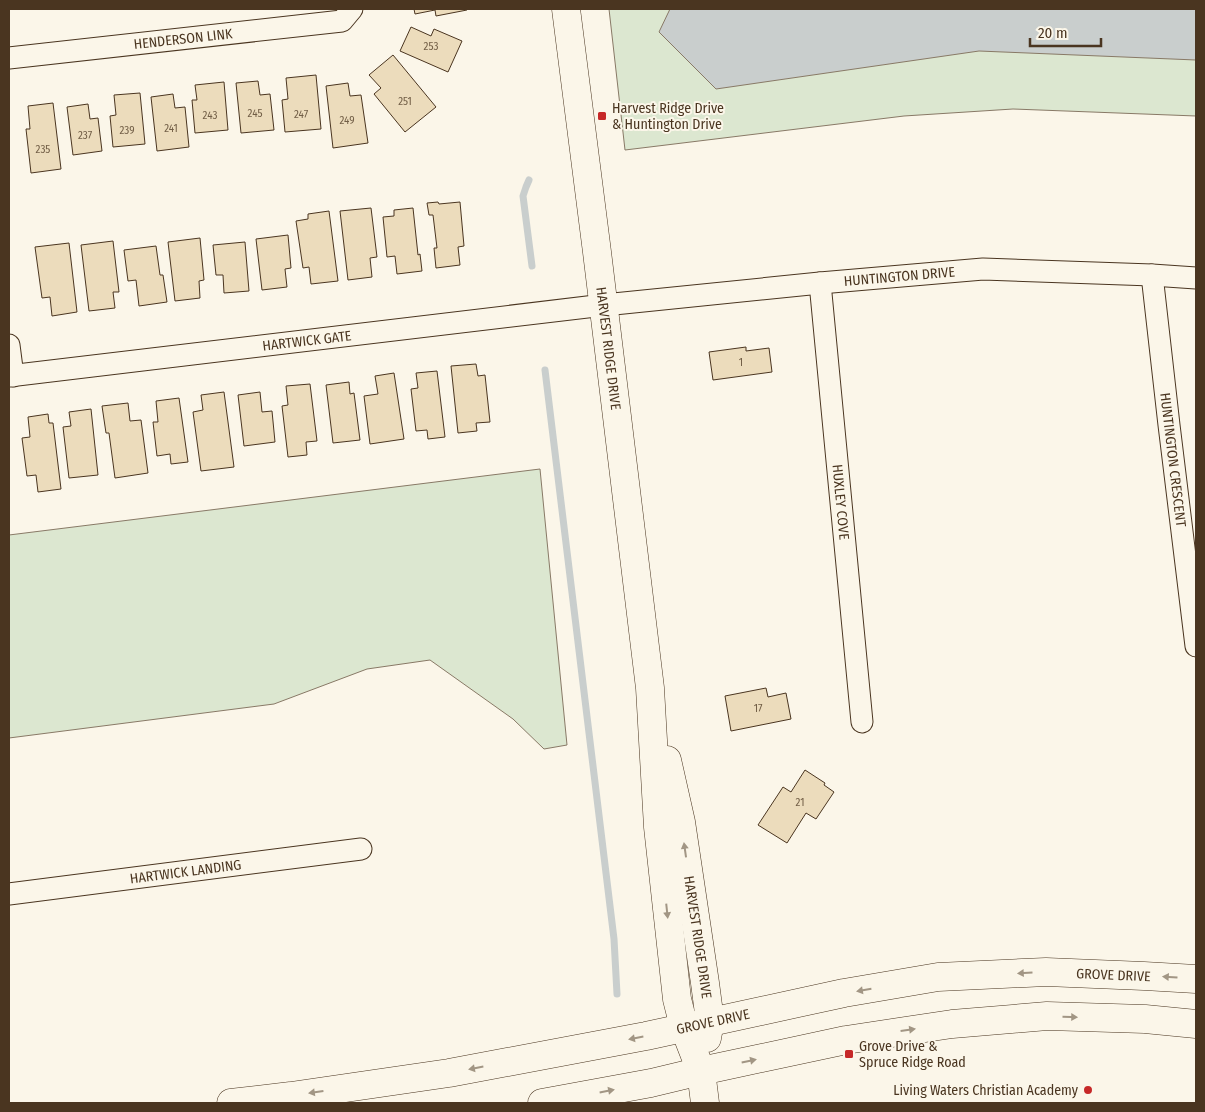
<svg xmlns="http://www.w3.org/2000/svg" width="1205" height="1112" font-family="'Fira Sans Condensed',sans-serif">
	<style>
		.green { fill: #dce7d0; stroke: #887966 }
		.water { fill: #c9cecd; stroke: #887966 }
		.lines { fill: none; stroke-linecap: round; stroke-linejoin: round }
		.stream { stroke: #c9cecd; stroke-width: 7 }
		.building { fill: #ecdcbc; stroke: #4a3520 }
		.street-casing { stroke: #4a3520; stroke-width: 23 }
		.secondary-casing { stroke: #4a3520; stroke-width: 29 }
		.street { stroke: #fbf6e9; stroke-width: 21 }
		.secondary { stroke: #fbf6e9; stroke-width: 28 }
		.oneway { fill: #a29684 }
		.poi-dot { fill: #c62828; stroke: #fbf6e9; stroke-width: 2 }
		.labels { text-anchor: middle; dominant-baseline: central; stroke-width: 4; stroke-linejoin: round; paint-order: stroke }
		.number-label { font-size: 11px; fill: #725f47 }
		.street-label { font-size: 14px; fill: #4a3520; stroke: #fbf6e9 }
		.poi-label { font-size: 14px; fill: #4a3520; stroke: #fbf6e9; text-anchor: start }
	</style>
	<rect width="100%" height="100%" fill="#fbf6e9"/>
	<path class="green" d="M 609,9 L 1196,9 L 1196,116 L 1013,109 L 904,116 L 625,150 Z
		M 540,469 L 567,745 L 544,749 L 513,719 L 430,660 L 367,669 L 274,704 L 9,738 L 9,535 Z"/>
	<path class="water" d="M 670,9 L 1196,9 L 1196,60 L 979,51 L 716,89 L 659,32 Z"/>
	<g class="lines">
		<path class="stream" d="M 529,180 L 526,187 L 523,196 L 532,266
			M 545,370 L 614,939 L 617,994"/>
	</g>
	<path class="building" d="M 414,9 L 467,9 L 467,10 L 436,16 L 435,10 L 415,14 Z
		M 411,27 L 431,36 L 434,29 L 462,41 L 448,72 L 400,51 Z
		M 393,55 L 436,107 L 405,132 L 374,94 L 381,88 L 369,75 Z
		M 316,75 L 321,129 L 285,132 L 282,100 L 288,99 L 286,78 Z
		M 258,81 L 260,95 L 270,94 L 274,130 L 241,133 L 236,83 Z
		M 224,82 L 228,130 L 195,133 L 192,100 L 197,100 L 195,85 Z
		M 348,83 L 350,96 L 361,95 L 368,143 L 333,148 L 326,86 Z
		M 140,93 L 145,144 L 113,147 L 110,116 L 116,115 L 114,95 Z
		M 173,94 L 175,108 L 185,107 L 189,147 L 157,151 L 151,97 Z
		M 53,103 L 61,169 L 31,173 L 26,129 L 30,129 L 28,106 Z
		M 88,104 L 90,119 L 98,118 L 102,151 L 73,155 L 67,107 Z
		M 438,202 L 439,204 L 460,202 L 464,246 L 458,247 L 460,265 L 436,268 L 434,248 L 437,248 L 433,215 L 429,215 L 427,203 Z
		M 371,208 L 377,257 L 370,258 L 372,277 L 348,280 L 340,211 Z
		M 413,208 L 418,255 L 420,254 L 422,271 L 397,274 L 395,256 L 387,257 L 383,217 L 394,216 L 394,210 Z
		M 329,211 L 338,281 L 311,284 L 309,267 L 303,268 L 296,221 L 308,219 L 308,214 Z
		M 288,235 L 291,268 L 285,269 L 287,287 L 262,290 L 256,239 Z
		M 200,238 L 204,280 L 199,281 L 200,298 L 175,301 L 168,242 Z
		M 113,241 L 119,292 L 113,292 L 115,308 L 89,311 L 81,245 Z
		M 245,242 L 249,291 L 224,293 L 223,275 L 216,275 L 213,245 Z
		M 69,243 L 77,312 L 52,316 L 50,297 L 42,298 L 35,247 Z
		M 156,246 L 160,275 L 163,275 L 167,302 L 139,306 L 136,280 L 128,281 L 124,250 Z
		M 746,347 L 746,351 L 769,348 L 772,372 L 713,380 L 709,352 Z
		M 476,364 L 478,376 L 485,375 L 490,422 L 476,423 L 477,431 L 458,433 L 451,366 Z
		M 437,371 L 445,437 L 428,439 L 427,430 L 416,431 L 411,389 L 418,388 L 416,373 Z
		M 394,373 L 404,439 L 370,444 L 364,396 L 378,394 L 375,376 Z
		M 349,382 L 350,394 L 354,393 L 360,440 L 333,443 L 326,385 Z
		M 310,384 L 317,441 L 306,442 L 307,455 L 288,457 L 282,406 L 288,405 L 286,386 Z
		M 224,392 L 234,467 L 201,471 L 193,412 L 203,410 L 201,395 Z
		M 260,392 L 262,412 L 272,411 L 275,442 L 244,446 L 238,395 Z
		M 179,398 L 188,462 L 171,464 L 170,454 L 157,456 L 153,422 L 158,422 L 156,401 Z
		M 128,403 L 130,421 L 141,420 L 148,473 L 115,478 L 109,433 L 106,433 L 102,406 Z
		M 91,409 L 98,475 L 69,478 L 63,427 L 71,426 L 69,412 Z
		M 48,414 L 49,423 L 53,423 L 61,489 L 38,492 L 36,475 L 27,476 L 22,438 L 30,437 L 28,417 Z
		M 766,688 L 768,697 L 786,693 L 791,719 L 731,731 L 725,696 Z
		M 805,770 L 825,783 L 824,785 L 834,792 L 816,819 L 806,813 L 787,843 L 758,825 L 783,787 L 791,792 Z"/>
	<g class="lines">
		<g class="street-casing">
			<g id="street">
				<path id="s1" d="M 9,58 L 342,21 L 352,9"/>
				<path id="s2" d="M 1152,275 L 1169,425 L 1196,646"/>
				<path id="s3" d="M 820,283 L 862,722"/>
				<path d="M 9,345 L 13,376"/>
				<path id="s4" d="M 9,376 L 604,305 L 820,283 L 983,269 L 1152,275 L 1196,278"/>
				<path id="s5" d="M 9,894 L 361,849"/>
			</g>
		</g>
		<g class="secondary-casing">
			<g id="secondary">
				<path id="s6" d="M 566,9 L 597,252 L 650,688 L 658,827 L 677,999 L 684,1027 L 701,1071 L 705,1103"/>
				<path id="s7" d="M 667,760 L 681,822 L 705,983 L 710,1021 L 707,1038"/>
				<path id="s8" d="M 231,1103 L 291,1096 L 449,1073 L 646,1036 L 844,993 L 938,977 L 1046,972 L 1144,976 L 1196,979"/>
				<path d="M 542,1103 L 651,1083 L 701,1071 L 846,1040 L 952,1024 L 1047,1016 L 1145,1019 L 1196,1024"/>
			</g>
		</g>
		<use href="#street" class="street"/>
		<use href="#secondary" class="secondary"/>
	</g>
	<defs><path id="oneway-solid" d="M-6-.8H1V-3.2L6.5 0L1 3.2V.8H-6Z" transform="scale(1.25)"/></defs>
	<g class="oneway">
		<use href="#oneway-solid" transform="translate(685 850) rotate(-98)"/>
		<use href="#oneway-solid" transform="translate(667 911) rotate(84)"/>
		<use href="#oneway-solid" transform="translate(1025 973) rotate(177)"/>
		<use href="#oneway-solid" transform="translate(1170 977) rotate(-176)"/>
		<use href="#oneway-solid" transform="translate(864 990) rotate(170)"/>
		<use href="#oneway-solid" transform="translate(1070 1017) rotate(1)"/>
		<use href="#oneway-solid" transform="translate(908 1030) rotate(-8)"/>
		<use href="#oneway-solid" transform="translate(636 1038) rotate(169)"/>
		<use href="#oneway-solid" transform="translate(749 1061) rotate(-12)"/>
		<use href="#oneway-solid" transform="translate(476 1068) rotate(169)"/>
		<use href="#oneway-solid" transform="translate(607 1091) rotate(-11)"/>
		<use href="#oneway-solid" transform="translate(316 1092) rotate(172)"/>
	</g>
	<g class="poi-dot">
		<rect x="597" y="111" width="10" height="10" rx="2.5"/>
		<rect x="844" y="1049" width="10" height="10" rx="2.5"/>
		<circle cx="1088" cy="1090" r="5"/>
	</g>
	<g class="labels">
		<g class="number-label">
			<text x="431" y="46">253</text>
			<text x="405" y="101">251</text>
			<text x="255" y="113">245</text>
			<text x="301" y="114">247</text>
			<text x="210" y="115">243</text>
			<text x="347" y="120">249</text>
			<text x="171" y="128">241</text>
			<text x="127" y="130">239</text>
			<text x="85" y="135">237</text>
			<text x="43" y="149">235</text>
			<text x="741" y="362">1</text>
			<text x="758" y="708">17</text>
			<text x="800" y="802">21</text>
		</g>
		<g class="street-label">
			<text stroke="none"><textPath href="#s1" startOffset="175">HENDERSON LINK</textPath></text>
			<text stroke="none"><textPath href="#s4" startOffset="896">HUNTINGTON DRIVE</textPath></text>
			<text stroke="none"><textPath href="#s4" startOffset="300">HARTWICK GATE</textPath></text>
			<text stroke="none"><textPath href="#s6" startOffset="342">HARVEST RIDGE DRIVE</textPath></text>
			<text stroke="none"><textPath href="#s2" startOffset="186">HUNTINGTON CRESCENT</textPath></text>
			<text stroke="none"><textPath href="#s3" startOffset="220">HUXLEY COVE</textPath></text>
			<text stroke="none"><textPath href="#s5" startOffset="178">HARTWICK LANDING</textPath></text>
			<text stroke="none"><textPath href="#s7" startOffset="180">HARVEST RIDGE DRIVE</textPath></text>
			<text stroke="none"><textPath href="#s8" startOffset="894">GROVE DRIVE</textPath></text>
			<text stroke="none"><textPath href="#s8" startOffset="489">GROVE DRIVE</textPath></text>
		</g>
		<g class="poi-label">
			<text x="612" y="108">Harvest Ridge Drive<tspan x="612" dy="16">&amp; Huntington Drive</tspan></text>
			<text x="859" y="1046">Grove Drive &amp;<tspan x="859" dy="16">Spruce Ridge Road</tspan></text>
			<text x="1078" y="1090" text-anchor="end">Living Waters Christian Academy</text>
		</g>
	</g>
	<rect width="1205" height="1112" fill="none" stroke="#4a3520" stroke-width="20"/>
	<path d="M1030 38v8h71v-8" fill="none" stroke="#4a3520" stroke-width="2.5"/>
	<text x="1038" y="38" font-size="15" fill="#4a3520" stroke="#fbf6e9" stroke-width="4" paint-order="stroke">20 m</text>
</svg>
